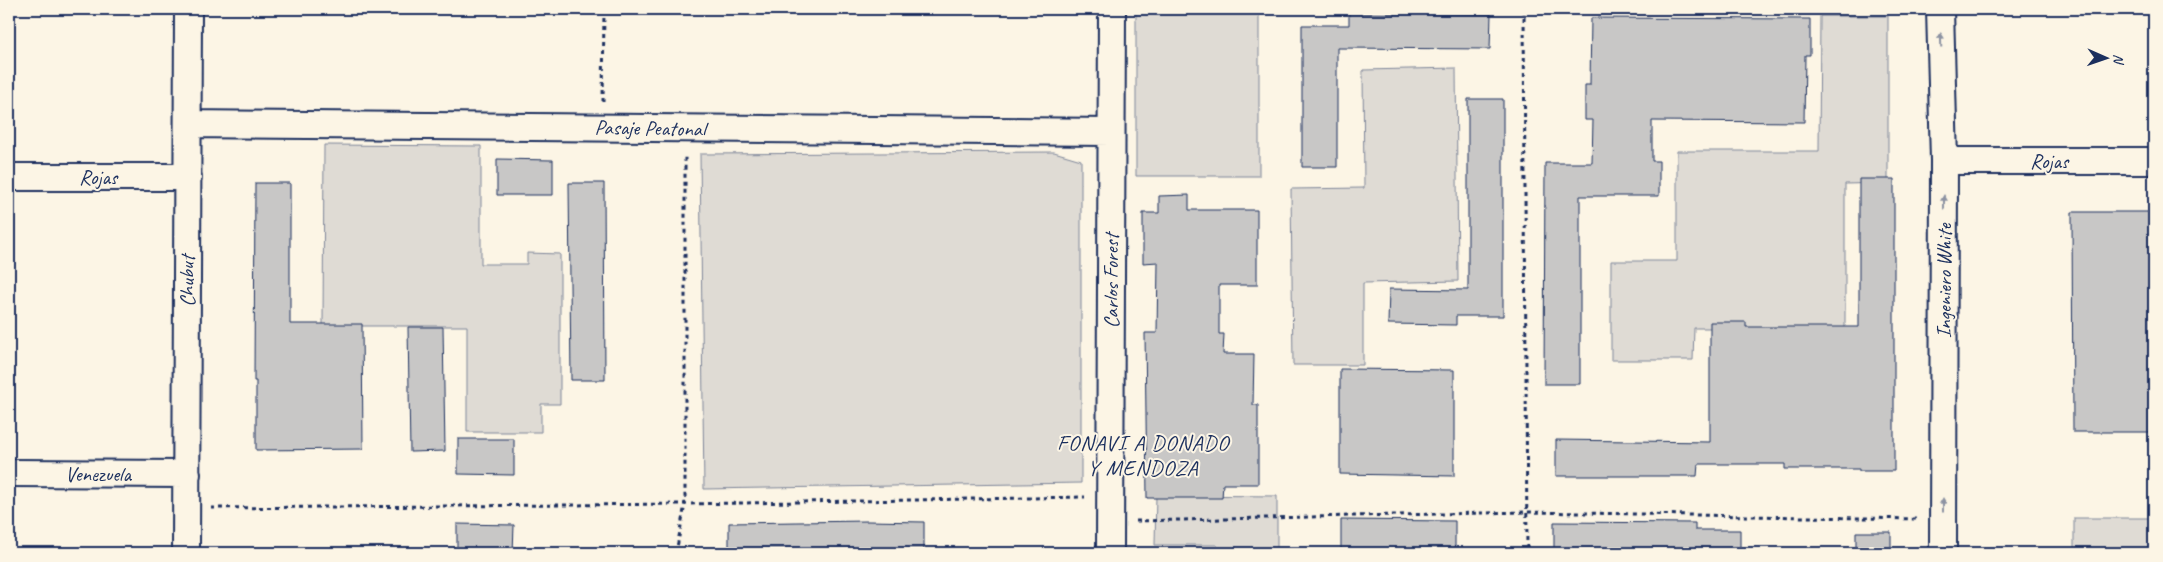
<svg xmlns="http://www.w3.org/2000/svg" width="2163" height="562" font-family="Caveat,sans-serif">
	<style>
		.green { fill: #dfdbd4; stroke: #7d8599 }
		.building { fill: #c8c7c6; stroke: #1b2f5e }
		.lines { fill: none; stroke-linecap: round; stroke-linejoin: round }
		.minor-casing { stroke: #1b2f5e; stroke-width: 30 }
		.path { stroke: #1b2f5e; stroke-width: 3; stroke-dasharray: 4 4; stroke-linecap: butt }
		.minor { stroke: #fcf5e5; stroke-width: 26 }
		.oneway { fill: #8c92a2 }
		.labels { text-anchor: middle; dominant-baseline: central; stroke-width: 4; stroke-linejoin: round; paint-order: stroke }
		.street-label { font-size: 21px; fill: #1b2f5e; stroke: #fcf5e5 }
		.neighbourhood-label { font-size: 22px; letter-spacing: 1px; fill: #1b2f5e; stroke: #fcf5e5 }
	</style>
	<rect width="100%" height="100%" fill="#fcf5e5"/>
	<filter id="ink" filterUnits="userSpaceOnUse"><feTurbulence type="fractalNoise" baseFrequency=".02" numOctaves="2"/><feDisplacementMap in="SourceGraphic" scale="10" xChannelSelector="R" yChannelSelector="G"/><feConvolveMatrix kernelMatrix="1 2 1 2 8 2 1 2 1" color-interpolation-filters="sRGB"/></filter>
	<g filter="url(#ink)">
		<path class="green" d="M 1136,9 L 1259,9 L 1259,176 L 1136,176 Z
			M 1820,16 L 1888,16 L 1888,183 L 1845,184 L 1845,328 L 1694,328 L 1693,360 L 1611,360 L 1611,261 L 1677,261 L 1677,151 L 1819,151 Z
			M 1456,68 L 1458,281 L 1363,283 L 1363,365 L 1293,365 L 1291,189 L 1364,188 L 1363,70 Z
			M 324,145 L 481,146 L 481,264 L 527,264 L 527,253 L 560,254 L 560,404 L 541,404 L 541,432 L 467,432 L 467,326 L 323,326 Z
			M 1054,152 L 1081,160 L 1081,483 L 704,489 L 700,154 Z
			M 1156,495 L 1277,496 L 1277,553 L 1217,553 L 1217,545 L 1155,545 Z
			M 2074,518 L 2154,518 L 2154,553 L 2074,553 Z"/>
		<path class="building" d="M 1349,13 L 1491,14 L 1490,49 L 1337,48 L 1337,167 L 1302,167 L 1302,25 L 1349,25 Z
			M 1591,18 L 1810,19 L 1810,55 L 1805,55 L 1804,122 L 1652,121 L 1652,161 L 1659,161 L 1659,196 L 1580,196 L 1580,384 L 1544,384 L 1545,163 L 1592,163 L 1593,120 L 1585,120 L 1585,85 L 1590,85 Z
			M 1468,99 L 1503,99 L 1503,316 L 1456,316 L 1456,325 L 1388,324 L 1389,289 L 1468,290 Z
			M 497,159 L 553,160 L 553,195 L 497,195 Z
			M 1859,179 L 1894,179 L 1894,471 L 1859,471 L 1859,469 L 1785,469 L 1785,464 L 1698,464 L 1697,476 L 1556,476 L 1556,440 L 1710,442 L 1710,322 L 1746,322 L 1746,327 L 1859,327 Z
			M 255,183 L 290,183 L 290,324 L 362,324 L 363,449 L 256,450 L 256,381 L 254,381 Z
			M 569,183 L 604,183 L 605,380 L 571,380 Z
			M 1189,195 L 1189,210 L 1257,210 L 1257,285 L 1219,285 L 1219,334 L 1224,334 L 1223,354 L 1254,354 L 1253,405 L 1258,405 L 1258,484 L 1223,484 L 1222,498 L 1147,498 L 1145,333 L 1157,333 L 1158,262 L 1143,263 L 1143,213 L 1159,213 L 1159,196 Z
			M 2072,212 L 2154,212 L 2154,432 L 2073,432 Z
			M 408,327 L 443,327 L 445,451 L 410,452 Z
			M 1340,369 L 1454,370 L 1454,476 L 1340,474 Z
			M 458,439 L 514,439 L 514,475 L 458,474 Z
			M 1341,520 L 1455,521 L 1455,553 L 1341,553 Z
			M 868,521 L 924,522 L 924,553 L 729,553 L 729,523 Z
			M 1554,522 L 1695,523 L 1695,530 L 1740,530 L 1740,553 L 1554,553 Z
			M 457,524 L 514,525 L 513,553 L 457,553 Z
			M 1856,532 L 1891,532 L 1891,553 L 1856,553 Z"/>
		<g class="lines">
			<g class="minor-casing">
				<path id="minor" d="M 1940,9 L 1944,161 L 1943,553
					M 188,124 L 1111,132
					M 1944,161 L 2154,161
					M 9,177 L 188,177
					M 9,473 L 187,474
					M 186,553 L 188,9
					M 1110,553 L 1112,9"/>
			</g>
			<path class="path" d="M 1524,9 L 1527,553
				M 603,102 L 604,9
				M 211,508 L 685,504 L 1085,497
				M 1136,521 L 1527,512 L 1917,519
				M 676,553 L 685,504 L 685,154"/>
			<use href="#minor" class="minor"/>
		</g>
		<defs><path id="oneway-solid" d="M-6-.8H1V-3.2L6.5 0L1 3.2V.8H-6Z" transform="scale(1.25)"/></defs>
		<g class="oneway">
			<use href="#oneway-solid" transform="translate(1941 40) rotate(-92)"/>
			<use href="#oneway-solid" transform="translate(1944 202) rotate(-90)"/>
			<use href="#oneway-solid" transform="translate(1943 505) rotate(-90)"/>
		</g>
	</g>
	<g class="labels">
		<g class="street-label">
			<text transform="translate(650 128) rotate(1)">Pasaje Peatonal</text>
			<text x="2049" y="161">Rojas</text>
			<text x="98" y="177">Rojas</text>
			<text transform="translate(187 281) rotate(-90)">Chubut</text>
			<text transform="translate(1111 281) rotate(-90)">Carlos Forest</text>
			<text transform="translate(1944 281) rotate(-90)">Ingeniero White</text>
			<text x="98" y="474">Venezuela</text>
		</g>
		<g class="neighbourhood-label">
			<text x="1143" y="443">FONAVI A DONADO<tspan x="1143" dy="25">Y MENDOZA</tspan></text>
		</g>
	</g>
	<rect width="2163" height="562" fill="none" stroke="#fcf5e5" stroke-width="30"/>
	<rect x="15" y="15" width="2133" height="532" fill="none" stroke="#1b2f5e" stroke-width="2" filter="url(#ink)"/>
	<g transform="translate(2106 58) rotate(92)" stroke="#fcf5e5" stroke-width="4" paint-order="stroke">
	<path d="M0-4L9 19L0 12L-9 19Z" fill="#1b2f5e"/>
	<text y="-8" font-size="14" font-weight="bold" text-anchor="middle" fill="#1b2f5e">N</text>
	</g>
</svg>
